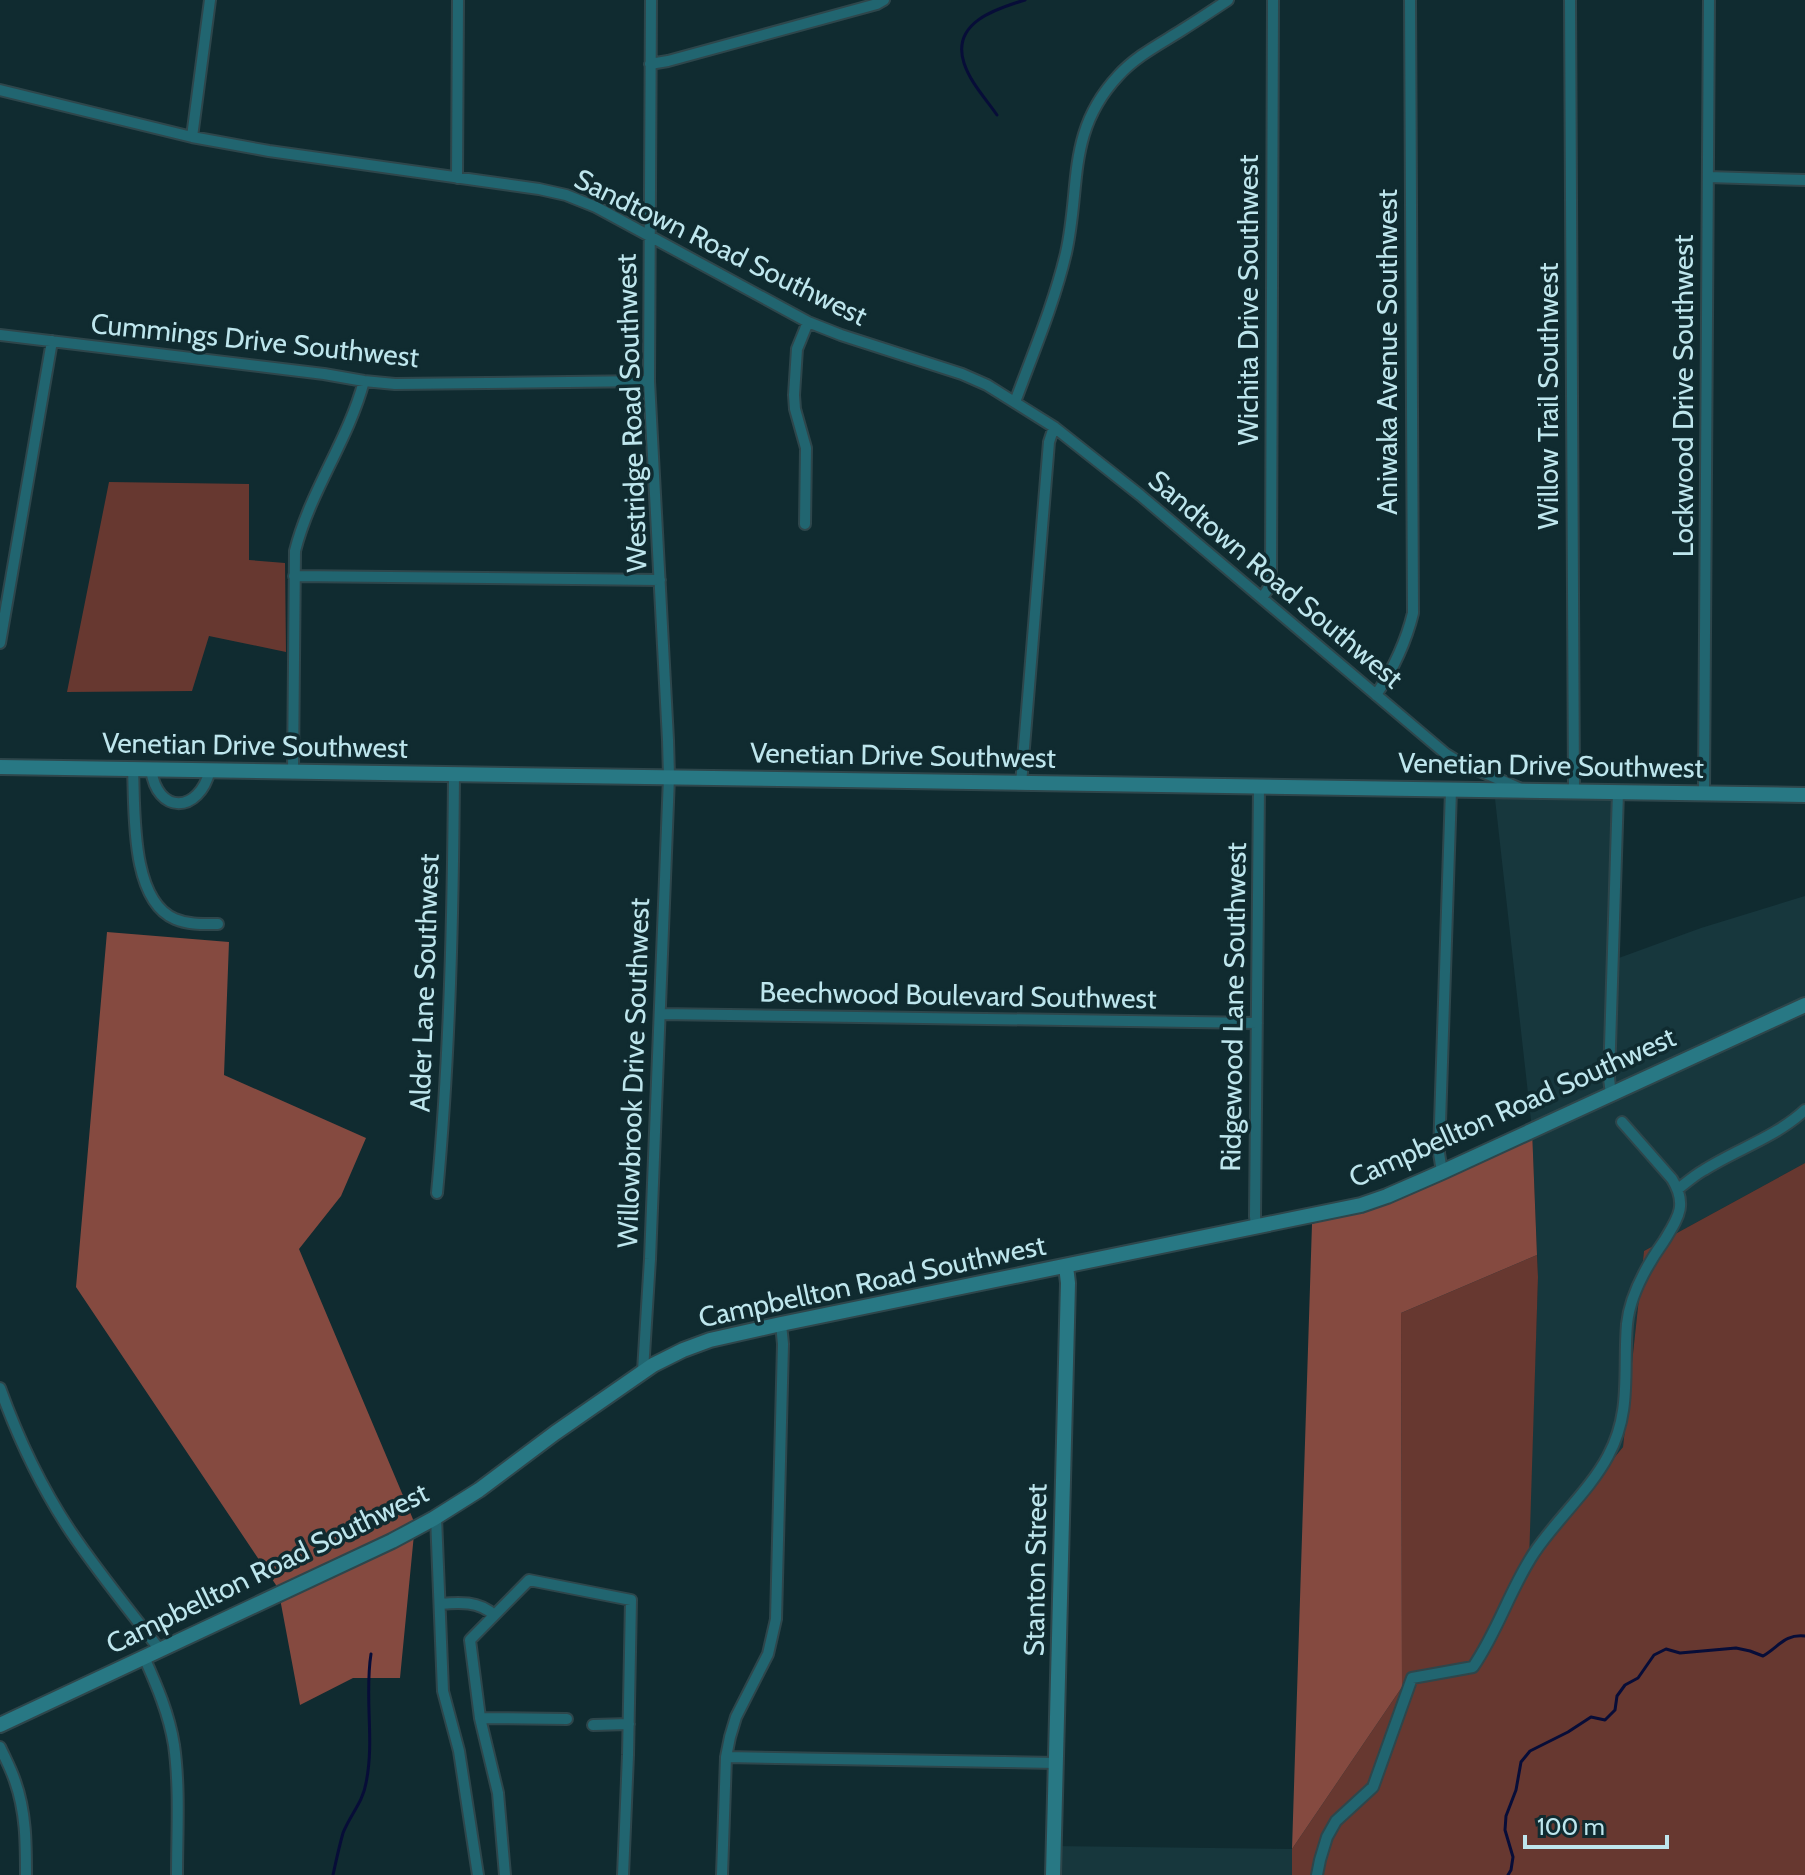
<svg xmlns="http://www.w3.org/2000/svg" width="1805" height="1875" font-family="Cabin,sans-serif">
	<style>
		.built { fill: #17373d }
		.green { fill: #673830 }
		.forest { fill: #854a40 }
		.lines { fill: none; stroke-linecap: round; stroke-linejoin: round }
		.stream { stroke: #070d38; stroke-width: 3 }
		.street-casing { stroke: #2e464b; stroke-width: 14 }
		.secondary-casing { stroke: #2e464b; stroke-width: 18 }
		.street { stroke: #216570; stroke-width: 10 }
		.secondary { stroke: #287884; stroke-width: 14 }
		.labels { text-anchor: middle; dominant-baseline: central; stroke-width: 7; stroke-linejoin: round; paint-order: stroke }
		.street-label { font-size: 28px; fill: #bee6ed; stroke: #102b30 }
	</style>
	<rect width="100%" height="100%" fill="#102b30"/>
	<path class="built" d="M 1494,790 L 1621,795 L 1616,959 L 1701,928 L 1805,896 L 1805,1163 L 1644,1251 L 1623,1447 L 1528,1563 L 1538,1277 L 1532,1129 Z
		M 1052,1846 L 1292,1849 L 1292,1875 L 1051,1875 Z"/>
	<path class="green" d="M 109,482 L 249,484 L 249,560 L 285,563 L 286,652 L 209,636 L 192,691 L 67,692 Z
		M 1805,1163 L 1805,1875 L 1292,1875 L 1292,1849 L 1402,1687 L 1401,1313 L 1537,1255 L 1538,1277 L 1529,1562 L 1623,1447 L 1644,1251 Z"/>
	<path class="forest" d="M 107,932 L 229,942 L 224,1075 L 366,1138 L 341,1196 L 299,1249 L 415,1524 L 400,1678 L 353,1678 L 300,1705 L 278,1588 L 76,1287 Z
		M 1532,1129 L 1537,1255 L 1401,1313 L 1402,1687 L 1292,1849 L 1312,1224 L 1381,1200 Z"/>
	<g class="lines">
		<path class="stream" d="M 997,115 C 986,99 970,82 964,63 C 951,23 995,9 1025,0
			M 333,1875 C 336,1861 339,1847 343,1833 C 350,1815 363,1802 366,1783 C 375,1740 364,1697 371,1654
			M 1508,1875 L 1511,1870 L 1513,1857 L 1505,1830 L 1506,1816 L 1516,1790 L 1521,1762 L 1530,1751 L 1568,1732 L 1591,1717 L 1605,1720 L 1615,1710 L 1617,1696 L 1625,1685 L 1638,1678 L 1654,1655 L 1666,1649 L 1680,1653 L 1736,1648 L 1750,1651 L 1763,1656 C 1780,1646 1784,1634 1805,1636"/>
		<g class="street-casing">
			<path id="street" d="M 1570,0 L 1574,791
				M 650,64 L 668,61 L 877,4 L 884,0
				M 0,90 L 192,137 L 269,151 L 539,189 L 566,195 L 596,207 L 808,322 L 841,335 L 962,374 L 987,385 L 1054,427 L 1140,495 L 1446,754 L 1459,762 L 1519,788
				M 192,137 L 210,0
				M 1708,177 L 1805,180
				M 457,178 L 458,0
				M 0,335 L 324,374 L 364,381 L 395,384 L 649,381
				M 1015,402 C 1033,353 1054,304 1066,253 C 1081,186 1066,132 1118,76 C 1136,56 1160,44 1182,30 C 1198,20 1213,10 1228,0
				M 805,524 L 806,448 L 795,409 L 794,395 L 797,349 L 808,322
				M 294,576 L 660,580
				M 1262,598 L 1268,589 L 1271,576 L 1273,0
				M 0,643 L 52,341
				M 1376,695 C 1392,671 1406,642 1413,613 L 1410,0
				M 133,769 C 135,810 130,900 175,919 C 189,925 204,924 218,924
				M 151,769 C 157,815 199,814 210,770
				M 293,771 L 295,551 C 310,491 348,441 364,381
				M 1021,784 L 1049,442 L 1054,427
				M 1704,793 L 1709,0
				M 660,1014 L 1257,1023
				M 1611,1095 L 1609,1078 L 1618,792
				M 1442,1172 L 1439,1153 L 1451,790
				M 1678,1189 C 1687,1182 1695,1175 1704,1170 C 1737,1149 1776,1137 1805,1110
				M 437,1193 C 450,1055 453,913 454,774
				M 1256,1227 L 1255,1216 L 1259,787
				M 643,1371 L 650,1259 L 669,777 L 668,740 L 649,381 L 651,0
				M 0,1388 C 18,1438 41,1487 71,1532 C 98,1572 130,1611 160,1650
				M 436,1517 L 443,1691 L 459,1751 L 478,1875
				M 440,1604 C 459,1602 479,1601 494,1615
				M 144,1657 C 157,1686 169,1714 174,1745 C 180,1788 177,1832 177,1875
				M 480,1718 L 567,1719
				M 593,1725 L 629,1724
				M 0,1747 C 5,1758 11,1769 15,1781 C 26,1812 26,1843 26,1875
				M 726,1757 L 1056,1763
				M 505,1875 L 498,1793 L 480,1718 L 470,1640 L 529,1580 L 631,1600 L 628,1755 L 623,1875
				M 722,1875 L 726,1757 L 730,1737 L 736,1717 L 768,1654 L 776,1619 L 783,1344 L 781,1324
				M 1317,1875 L 1320,1860 L 1327,1837 L 1336,1821 L 1373,1787 L 1412,1678 L 1473,1667 C 1498,1631 1510,1589 1534,1553 C 1556,1520 1590,1490 1608,1456 C 1632,1412 1623,1371 1627,1324 C 1630,1294 1647,1265 1664,1241 C 1678,1218 1688,1205 1672,1179 L 1622,1122"/>
		</g>
		<g class="secondary-casing">
			<path id="secondary" d="M 0,767 L 1805,795
				M 0,1725 L 392,1541 L 433,1519 L 479,1490 L 555,1433 L 653,1365 L 683,1350 L 710,1340 L 781,1324 L 1361,1205 L 1387,1196 L 1442,1172 L 1805,1005
				M 1053,1875 L 1068,1283 L 1066,1266"/>
		</g>
		<use href="#street" class="street"/>
		<use href="#secondary" class="secondary"/>
	</g>
	<g class="labels">
		<g class="street-label">
			<text transform="translate(721 247) rotate(26)">Sandtown Road Southwest</text>
			<text transform="translate(1248 300) rotate(-90)">Wichita Drive Southwest</text>
			<text transform="translate(255 340) rotate(6)">Cummings Drive Southwest</text>
			<text transform="translate(1387 352) rotate(-90)">Aniwaka Avenue Southwest</text>
			<text transform="translate(1548 396) rotate(-90)">Willow Trail Southwest</text>
			<text transform="translate(1683 396) rotate(-90)">Lockwood Drive Southwest</text>
			<text transform="translate(631 413) rotate(-92)">Westridge Road Southwest</text>
			<text transform="translate(1276 579) rotate(40)">Sandtown Road Southwest</text>
			<text transform="translate(255 745) rotate(1)">Venetian Drive Southwest</text>
			<text transform="translate(903 755) rotate(1)">Venetian Drive Southwest</text>
			<text transform="translate(1551 765) rotate(1)">Venetian Drive Southwest</text>
			<text transform="translate(424 983) rotate(-88)">Alder Lane Southwest</text>
			<text transform="translate(958 995) rotate(1)">Beechwood Boulevard Southwest</text>
			<text transform="translate(1233 1007) rotate(-89)">Ridgewood Lane Southwest</text>
			<text transform="translate(633 1073) rotate(-88)">Willowbrook Drive Southwest</text>
			<text transform="translate(1512 1107) rotate(-24)">Campbellton Road Southwest</text>
			<text transform="translate(872 1281) rotate(-12)">Campbellton Road Southwest</text>
			<text transform="translate(267 1568) rotate(-26)">Campbellton Road Southwest</text>
			<text transform="translate(1035 1570) rotate(-89)">Stanton Street</text>
		</g>
	</g>
	<path d="M1525 1835v12h142v-12" fill="none" stroke="#bee6ed" stroke-width="4"/>
	<text x="1537" y="1835" font-size="24" fill="#bee6ed" stroke="#102b30" stroke-width="6" paint-order="stroke">100 m</text>
</svg>
